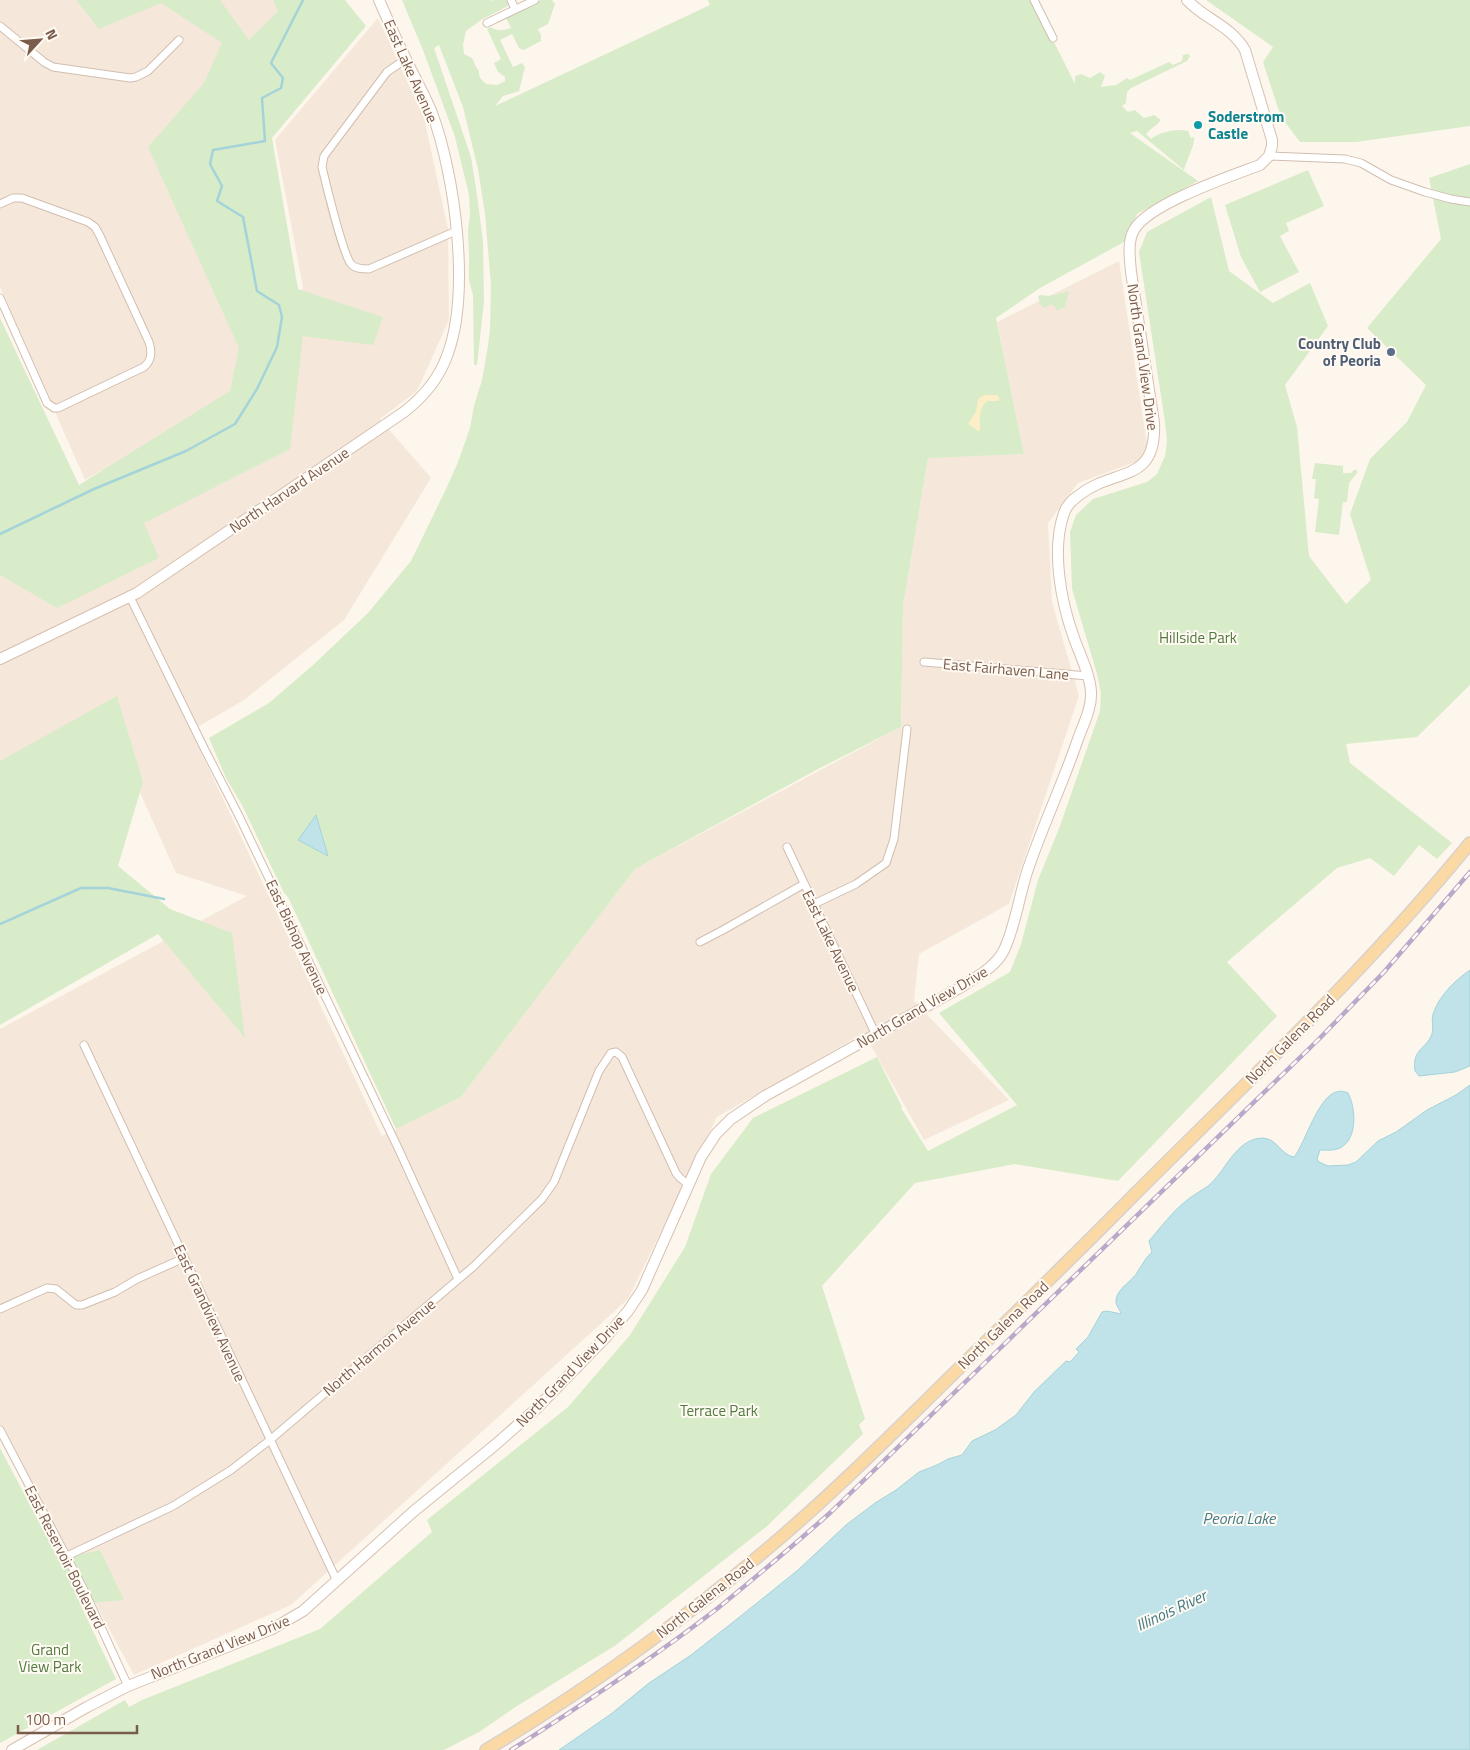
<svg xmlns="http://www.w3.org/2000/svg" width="1470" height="1750" font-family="'Titillium Web',sans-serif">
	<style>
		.residential { fill: #f5e8da }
		.green { fill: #d8ecc9 }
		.sand { fill: #fcefc7 }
		.water { fill: #bfe3e8; stroke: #a5d3da }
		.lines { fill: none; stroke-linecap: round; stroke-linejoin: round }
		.stream { stroke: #a5d3da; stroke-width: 2.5 }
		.street-casing { stroke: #d1beb0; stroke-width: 9 }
		.secondary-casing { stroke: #d6c0b0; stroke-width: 12 }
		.primary-casing { stroke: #dad1cd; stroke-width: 14 }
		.street { stroke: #fff; stroke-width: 7 }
		.secondary { stroke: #fff; stroke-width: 10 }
		.primary { stroke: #fbd9a5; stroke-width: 11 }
		.rail-casing { stroke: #b9a8c9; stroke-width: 4.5 }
		.rail { stroke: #fffaf3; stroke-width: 2.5; stroke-dasharray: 8; stroke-linecap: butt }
		.culture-dot { fill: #0f9aa8; stroke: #fffaf3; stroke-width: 2 }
		.service-dot { fill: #5c6f8a; stroke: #fffaf3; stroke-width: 2 }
		.labels { text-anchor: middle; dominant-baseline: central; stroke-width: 4; stroke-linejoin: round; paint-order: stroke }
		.street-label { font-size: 15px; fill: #7a5c4d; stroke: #fffaf3 }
		.culture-label { font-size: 15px; font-weight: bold; fill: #0d838f; stroke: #fffaf3; text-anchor: start }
		.service-label { font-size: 15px; font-weight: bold; fill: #4e5e75; stroke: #fffaf3; text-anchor: end }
		.park-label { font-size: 15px; fill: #537a41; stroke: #fffaf3 }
		.water-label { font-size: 16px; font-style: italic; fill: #437c86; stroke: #fffaf3 }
	</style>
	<rect width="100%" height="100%" fill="#fdf6ec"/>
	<path class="residential" d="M 0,0 L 292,0 L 286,10 L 245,343 L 241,392 L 85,480 L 0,287 Z
		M 378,18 L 424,118 L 448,229 L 449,320 L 417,391 L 380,419 L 431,478 L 344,620 L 244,700 L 191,731 L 382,1136 L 461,1097 L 635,869 L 901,727 L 903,606 L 928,457 L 1024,454 L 997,322 L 1119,261 L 1149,457 L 1078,483 L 1048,523 L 1052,602 L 1079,696 L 1009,904 L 919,954 L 914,1001 L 1009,1100 L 924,1140 L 864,1033 L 717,1117 L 628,1299 L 291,1605 L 134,1675 L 0,1428 L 0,1029 L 247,896 L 176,873 L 104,712 L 0,769 L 0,553 L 281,365 L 303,287 L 275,140 Z"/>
	<path class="green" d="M 76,0 L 220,0 L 249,40 L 278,11 L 273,0 L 345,0 L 366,26 L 272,138 L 298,289 L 383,317 L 373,345 L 303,336 L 290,449 L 144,523 L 159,558 L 57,608 L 0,575 L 0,318 L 79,485 L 230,391 L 239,348 L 148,147 L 204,83 L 222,43 L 161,3 L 99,29 Z
		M 402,0 L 492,0 L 490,2 L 494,0 L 508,0 L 508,6 L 481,20 L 466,31 L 463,45 L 464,54 L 472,58 L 477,69 L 478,69 L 480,78 L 486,84 L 497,85 L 505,81 L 505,77 L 498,72 L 494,63 L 501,59 L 487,29 L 490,27 C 497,31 503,31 511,28 L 506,18 L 541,0 L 552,0 L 555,4 L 548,24 L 538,29 L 541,35 L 541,41 L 524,50 L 519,48 L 512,34 L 500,40 L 513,67 L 522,63 L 525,67 L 519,91 L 503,96 L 495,106 L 710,5 L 708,0 L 1033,0 L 1075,84 L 1075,76 L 1081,74 L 1090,78 L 1100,72 L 1105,76 L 1101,87 L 1116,85 L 1127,78 L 1130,80 L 1169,62 L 1173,65 L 1182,61 L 1183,55 L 1188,54 L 1190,56 L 1187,61 L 1131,88 L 1127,92 L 1126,103 L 1122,106 L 1128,112 L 1135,110 L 1144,118 L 1154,115 L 1161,120 C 1156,126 1151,128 1146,134 L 1151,139 C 1160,132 1176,128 1188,131 L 1191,138 L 1194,137 C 1195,146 1186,160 1184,170 L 1137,131 L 1130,133 L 1198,181 L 1137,214 L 1124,242 L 1040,288 L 996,318 L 1024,454 L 928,458 L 903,606 L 901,727 L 818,769 L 635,869 L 461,1097 L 396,1129 L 288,897 L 284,893 L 242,805 L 226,778 L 209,738 L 269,703 L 312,666 L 368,613 L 411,561 L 446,489 L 458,462 L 470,428 L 474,406 L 482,380 L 487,352 L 490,330 L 491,285 L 485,214 L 478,169 L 463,107 L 439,45 L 434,48 L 471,157 L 476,188 L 483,241 L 484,301 L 477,365 L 474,365 L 473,295 L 469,280 L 469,256 L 468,230 L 470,215 L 469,195 L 455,137 L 423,50 Z
		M 1206,0 L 1470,0 L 1470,126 L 1356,142 L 1300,142 L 1281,117 L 1263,62 L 1273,47 Z
		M 1470,164 L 1470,685 L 1417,737 L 1346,744 L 1350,763 L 1452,843 L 1437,859 L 1419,845 L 1394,876 L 1370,858 L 1337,868 L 1227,962 L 1277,1016 L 1118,1181 L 1015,1164 L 915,1183 L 822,1286 L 865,1419 L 859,1425 L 863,1434 L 766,1527 L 616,1645 L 517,1706 L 479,1732 L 444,1750 L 37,1750 L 125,1700 L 129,1707 L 142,1700 L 320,1629 L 432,1532 L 427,1520 L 568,1407 L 630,1335 L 685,1247 L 711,1174 L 753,1118 L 877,1057 L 902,1107 L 901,1108 L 928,1151 L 1017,1105 L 939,1013 L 1010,972 L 1021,944 L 1038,880 L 1060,826 L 1100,711 L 1101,693 L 1097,674 L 1072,589 L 1070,532 L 1076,515 L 1093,499 L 1147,482 L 1157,474 L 1165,456 L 1167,441 L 1165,422 L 1139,252 L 1147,232 L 1211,197 L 1229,271 L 1273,303 L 1310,283 L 1328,326 L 1285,385 L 1297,427 L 1309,556 L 1346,604 L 1371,580 L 1350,514 L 1370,459 L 1407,422 L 1426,385 L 1367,328 L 1441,239 L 1429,178 Z
		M 1308,170 L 1324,206 L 1286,223 L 1289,231 L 1280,236 L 1299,272 L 1260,292 L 1241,257 L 1225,205 Z
		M 1069,291 L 1065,307 L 1057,311 L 1055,306 L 1053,306 L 1052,304 L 1044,308 L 1038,303 L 1040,302 L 1038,297 L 1040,295 L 1050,296 Z
		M 1315,463 L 1343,466 L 1343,473 L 1351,473 L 1354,470 L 1357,470 L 1357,473 L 1349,483 L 1347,502 L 1343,502 L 1339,535 L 1315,532 L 1319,499 L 1314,498 L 1316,479 L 1312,479 Z
		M 117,696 L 143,782 L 118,866 L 170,909 L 232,933 L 245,1038 L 158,934 L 0,1025 L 0,761 Z
		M 0,1448 L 59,1560 L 100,1550 L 124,1600 L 80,1604 L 116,1679 L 0,1743 Z"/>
	<path class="sand" d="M 984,395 L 997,395 L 1000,399 L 998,401 L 987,401 C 978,409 980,420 980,430 L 978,431 L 968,424 L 976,412 L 978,399 Z"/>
	<path class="water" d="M 316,815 L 328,856 L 298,840 Z
		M 1470,970 L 1470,1066 L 1455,1072 L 1419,1076 L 1415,1071 C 1412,1048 1426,1050 1432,1034 C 1434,1028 1431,1021 1433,1014 C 1439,996 1454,981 1470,970 Z
		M 1470,1085 L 1470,1750 L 559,1750 L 611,1714 L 649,1683 L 691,1655 L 737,1619 L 798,1570 L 846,1525 L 875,1503 L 896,1490 L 919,1472 L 937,1465 L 948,1459 L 962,1455 L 972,1441 L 995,1430 L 1016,1415 L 1034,1392 L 1066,1361 L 1070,1362 L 1079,1352 L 1076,1349 L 1088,1337 L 1102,1312 L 1107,1311 L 1121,1314 C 1120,1309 1115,1305 1116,1300 C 1117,1288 1133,1281 1138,1271 C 1144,1262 1144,1260 1152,1252 L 1149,1241 C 1161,1227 1172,1212 1186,1201 C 1193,1195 1201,1191 1208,1186 C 1225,1173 1235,1139 1262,1138 C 1277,1138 1281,1155 1294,1157 C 1307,1142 1321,1080 1348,1093 C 1356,1108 1358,1139 1340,1148 C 1334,1151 1326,1150 1320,1150 L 1317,1159 L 1319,1162 L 1328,1166 L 1348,1165 L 1356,1162 L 1378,1141 L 1396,1132 L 1427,1110 L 1456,1095 Z"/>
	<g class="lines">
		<path class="stream" d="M 0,534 L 94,489 L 186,451 L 235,424 L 257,389 L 277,347 L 282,317 L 279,305 L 257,291 L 243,217 L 217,201 L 222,186 L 210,164 L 213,150 L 265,141 L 262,98 L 281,88 L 283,78 L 271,63 L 303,0
			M 0,924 L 81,888 L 108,888 L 164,899"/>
		<g class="street-casing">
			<path id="street" d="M 511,0 L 515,9
				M 1034,0 L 1053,38
				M 487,23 L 535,0
				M 0,26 L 44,62 L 53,67 L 130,78 L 136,77 L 148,71 L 179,40
				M 406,59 L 387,72 L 324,156 L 322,167 C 326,184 343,254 351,264 C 355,269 363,269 369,269 L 456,231
				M 1269,156 L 1345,159 L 1361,163 L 1391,180 L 1425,192 L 1451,199 L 1470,202
				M 0,204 L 13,198 L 22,198 L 88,222 L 95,227 L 100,236 L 149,342 C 152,352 152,360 144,367 L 58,408 L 54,408 L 47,403 L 0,298
				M 130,597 L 204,748 L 238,814 L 399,1150 L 458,1279
				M 924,662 L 1088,676
				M 787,847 L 876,1035
				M 814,904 L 856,884 L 886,863 L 894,839 L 907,729
				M 700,942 L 723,930 L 804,884
				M 84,1045 L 337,1581
				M 0,1309 L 47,1288 L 56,1289 L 76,1305 L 82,1305 L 115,1292 L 137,1279 L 184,1258
				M 0,1430 L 84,1590 L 128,1686
				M 67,1556 L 173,1506 L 231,1470 L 270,1440 L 474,1266 L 542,1199 L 554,1182 L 599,1071 L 611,1053 L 616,1052 L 622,1057 L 676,1173 L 680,1178 L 688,1184"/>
		</g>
		<g class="secondary-casing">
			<path id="secondary" d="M 0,659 L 137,593 L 404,412 C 422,398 439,378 447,356 C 471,293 455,175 432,113 C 424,93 413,75 404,55 C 395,37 387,18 379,0
				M 12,1750 L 87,1707 L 128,1686 L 272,1629 L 303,1611 L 414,1511 L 495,1445 L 536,1409 L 607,1336 L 628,1311 L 642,1290 L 701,1157 L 716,1134 L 731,1119 L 765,1096 L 963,986 C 977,976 994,968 1003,952 C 1015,929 1019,895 1028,869 C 1043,825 1063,783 1078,739 C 1083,725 1092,708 1091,692 C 1090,674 1080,655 1074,638 C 1061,602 1051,550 1064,513 C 1067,505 1072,500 1078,496 C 1113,467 1157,485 1154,423 L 1131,272 C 1130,259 1127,242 1134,230 C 1148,204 1231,176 1260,165 L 1269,156 L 1272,146 L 1272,140 L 1245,50 C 1230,25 1206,20 1187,0"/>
		</g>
		<g class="primary-casing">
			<path id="primary" d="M 486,1750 C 585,1691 678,1624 766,1550 C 828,1498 885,1441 943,1384 C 1007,1321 1072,1258 1135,1194 C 1249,1080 1368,968 1470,843"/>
		</g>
		<use href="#street" class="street"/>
		<use href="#secondary" class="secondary"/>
		<use href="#primary" class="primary"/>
		<g class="rail-casing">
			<path id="rail" d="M 511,1750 C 582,1705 652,1659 718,1608 C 756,1577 794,1545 831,1512 L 1318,1040 L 1384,972 L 1470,872"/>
		</g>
		<use href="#rail" class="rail"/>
	</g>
	<circle class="culture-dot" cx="1198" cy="125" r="5"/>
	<circle class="service-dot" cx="1391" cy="352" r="5"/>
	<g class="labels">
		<g class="street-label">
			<text transform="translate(411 71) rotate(66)">East Lake Avenue</text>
			<text transform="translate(1143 357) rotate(82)">North Grand View Drive</text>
			<text transform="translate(289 490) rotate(-34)">North Harvard Avenue</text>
			<text transform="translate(1006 669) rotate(5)">East Fairhaven Lane</text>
			<text transform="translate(297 937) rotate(65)">East Bishop Avenue</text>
			<text transform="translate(831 941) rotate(64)">East Lake Avenue</text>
			<text transform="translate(922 1007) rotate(-30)">North Grand View Drive</text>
			<text transform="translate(1290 1039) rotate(-45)">North Galena Road</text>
			<text transform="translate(210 1313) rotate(65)">East Grandview Avenue</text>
			<text transform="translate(1003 1325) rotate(-44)">North Galena Road</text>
			<text transform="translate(379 1347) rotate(-40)">North Harmon Avenue</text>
			<text transform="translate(570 1371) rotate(-46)">North Grand View Drive</text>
			<text transform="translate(65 1557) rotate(63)">East Reservoir Boulevard</text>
			<text transform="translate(705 1598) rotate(-38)">North Galena Road</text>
			<text transform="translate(220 1647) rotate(-22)">North Grand View Drive</text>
		</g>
		<g class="culture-label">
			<text x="1208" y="116">Soderstrom<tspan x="1208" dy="17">Castle</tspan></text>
		</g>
		<g class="service-label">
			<text x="1381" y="343">Country Club<tspan x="1381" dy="17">of Peoria</tspan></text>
		</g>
		<g class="park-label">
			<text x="1198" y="637">Hillside Park</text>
			<text x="719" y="1410">Terrace Park</text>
			<text x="50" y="1649">Grand<tspan x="50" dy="17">View Park</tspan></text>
		</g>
		<g class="water-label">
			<text x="1239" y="1518">Peoria Lake</text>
			<text transform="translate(1171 1610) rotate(-25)">Illinois River</text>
		</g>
	</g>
	<g transform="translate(40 40) rotate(64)" stroke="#fffaf3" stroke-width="4" paint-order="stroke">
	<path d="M0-4L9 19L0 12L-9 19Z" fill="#7a5c4d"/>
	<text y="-8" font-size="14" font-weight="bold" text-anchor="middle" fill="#7a5c4d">N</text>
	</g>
	<path d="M18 1725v8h119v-8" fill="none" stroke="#7a5c4d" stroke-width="2.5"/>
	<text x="25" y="1725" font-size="15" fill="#7a5c4d" stroke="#fffaf3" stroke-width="4" paint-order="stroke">100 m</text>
</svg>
